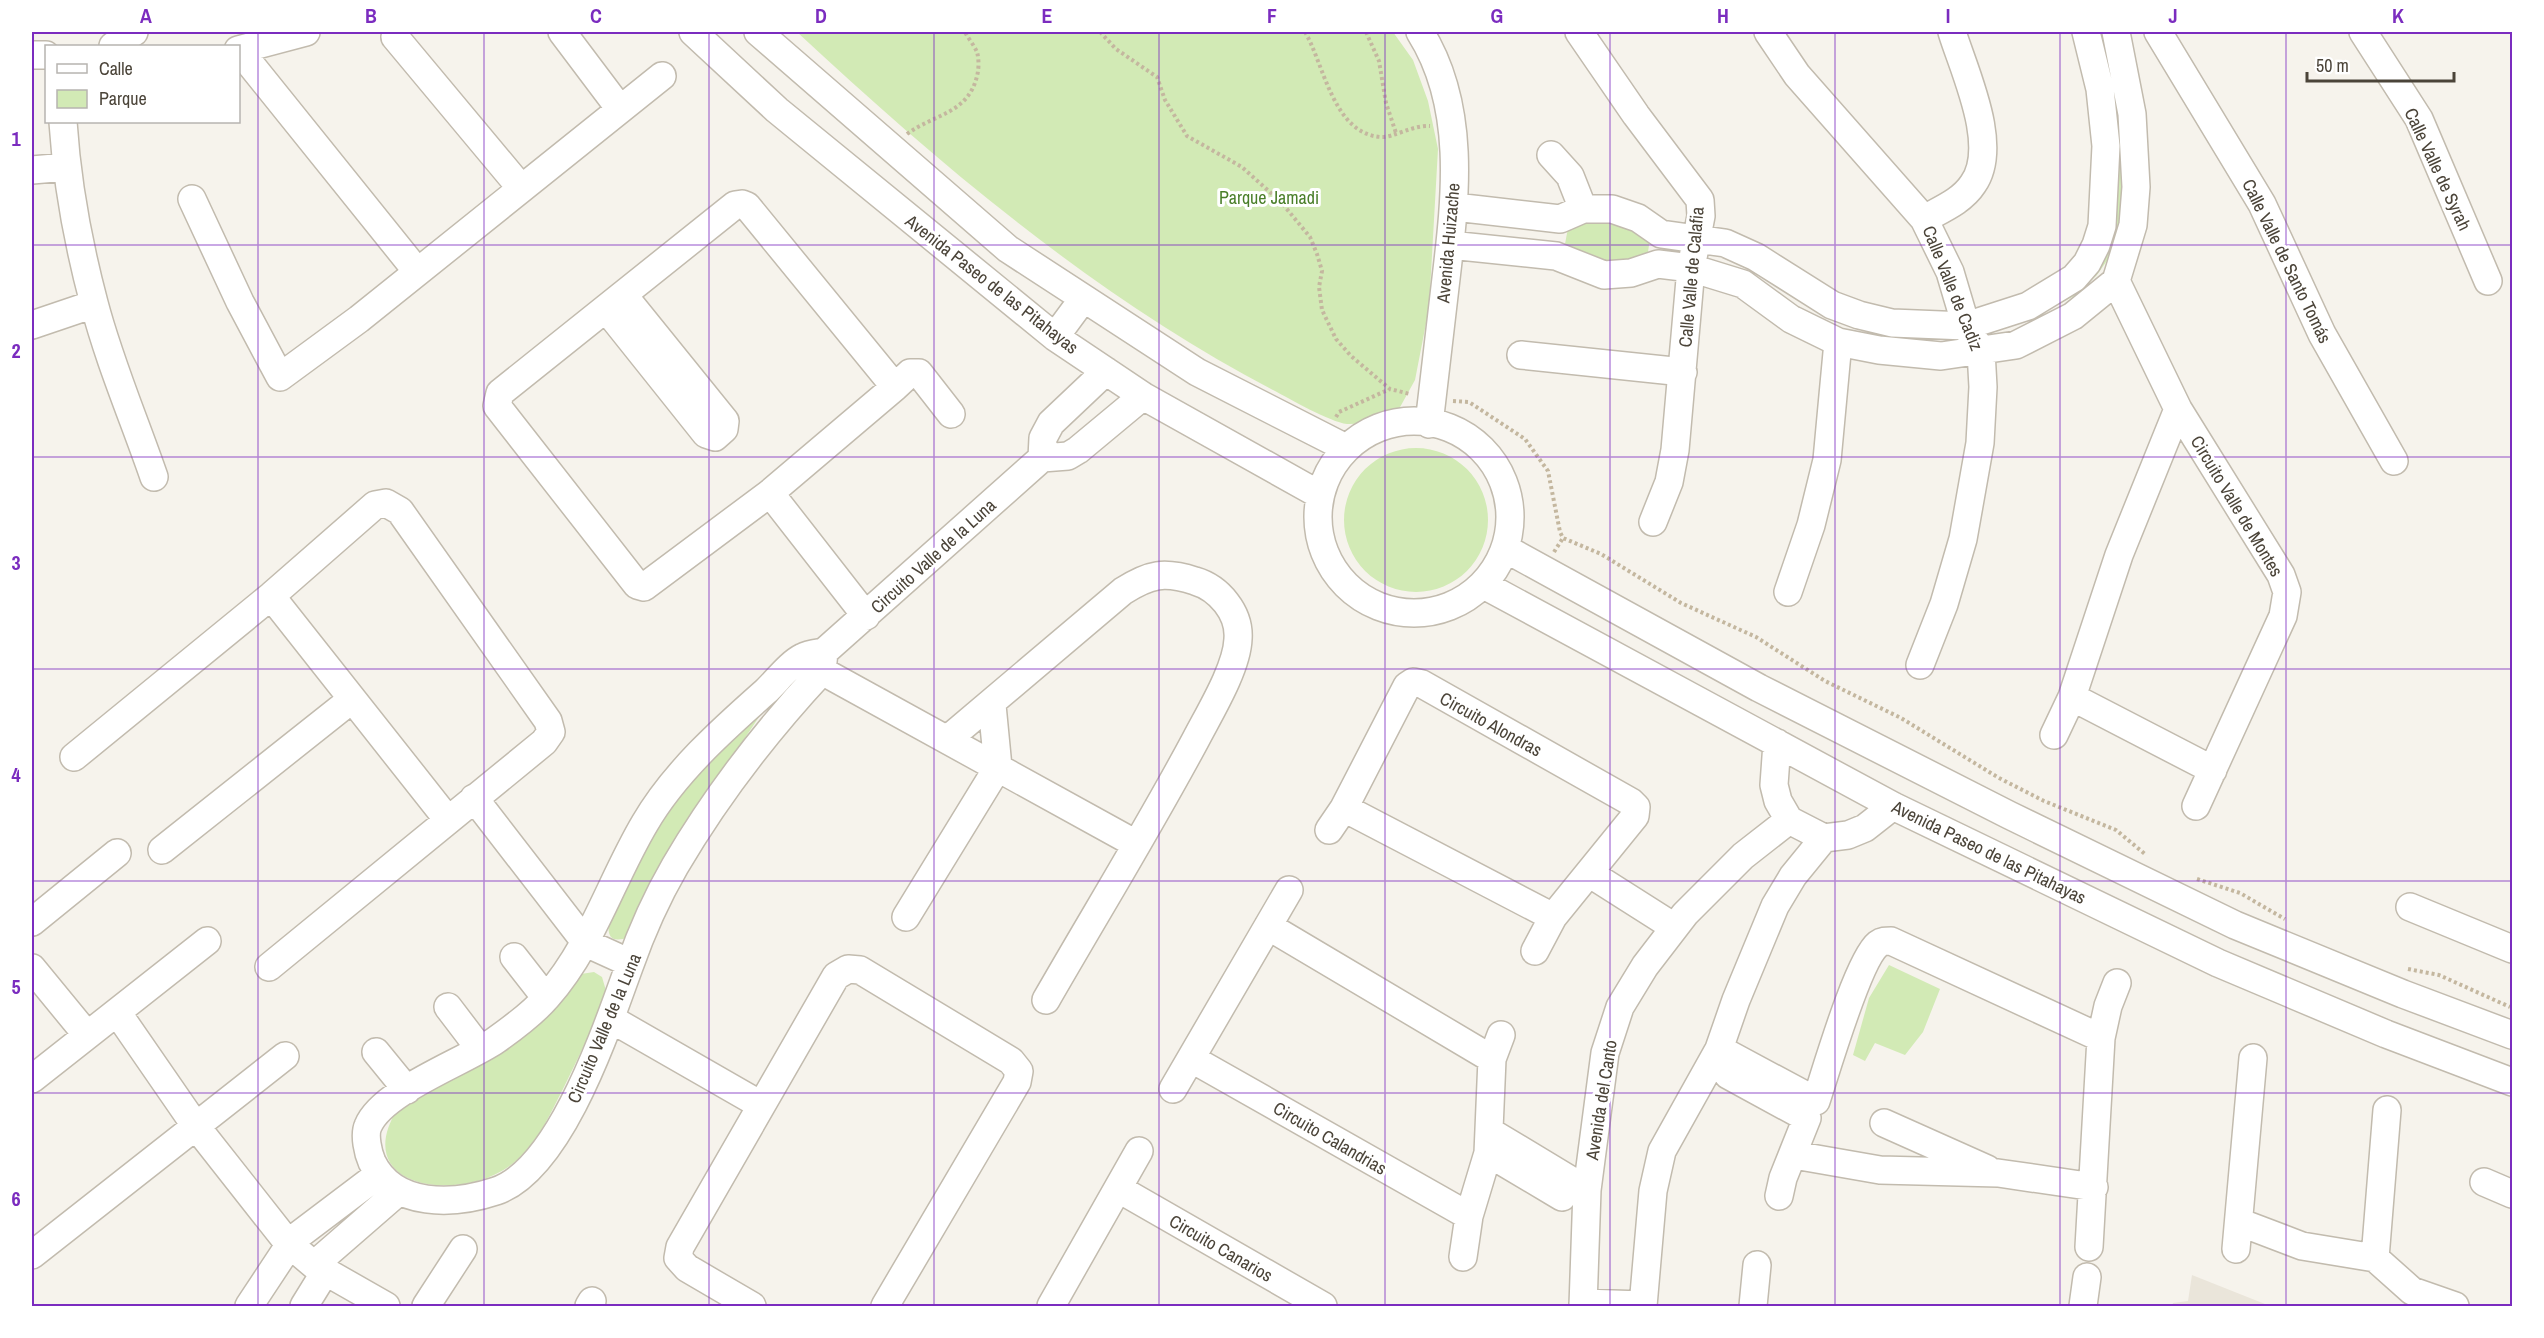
<svg xmlns="http://www.w3.org/2000/svg" width="2544" height="1338" font-family="'Archivo Narrow',sans-serif">
	<style>
		.residential { fill: #eae5da }
		.green { fill: #d2eab5 }
		.lines { fill: none; stroke-linecap: round; stroke-linejoin: round }
		.minor-casing { stroke: #c2bbae; stroke-width: 30 }
		.path { stroke: #c4b79f; stroke-width: 4; stroke-dasharray: 3 3; stroke-linecap: butt }
		.minor { stroke: #fff; stroke-width: 27 }
		.grid { fill: none; stroke: #7b2cbf; stroke-width: 1.5; stroke-opacity: 0.55 }
		.labels { text-anchor: middle; dominant-baseline: central; stroke-width: 6; stroke-linejoin: round; paint-order: stroke }
		.street-label { font-size: 18px; fill: #4b4439; stroke: #fff }
		.park-label { font-size: 18px; fill: #4a7f2a; stroke: #fff }
		.neatline { fill: none; stroke: #7b2cbf; stroke-width: 2 }
		.grid-label { font-size: 20px; text-anchor: middle; font-weight: bold; fill: #7b2cbf }
	</style>
	<rect width="100%" height="100%" fill="#f6f3ec"/>
	<path class="residential" d="M 2192,1275 L 2270,1306 L 2172,1306 L 2173,1303 L 2188,1301 Z"/>
	<path class="green" d="M 797,32 L 1393,32 L 1413,60 L 1428,101 L 1438,149 L 1429,308 L 1415,380 L 1399,409 C 1383,415 1364,425 1347,424 C 1330,422 1290,399 1273,390 C 1097,298 941,166 797,32 Z
		M 2100,32 L 2112,32 L 2127,210 L 2115,249 L 2097,275 L 2076,295 L 2039,315 L 2087,270 L 2111,88 Z
		M 1610,220 L 1650,238 L 1648,252 C 1624,264 1584,266 1565,244 L 1568,228 L 1574,224 Z
		M1344 520a72 72 0 1 1 144 0a72 72 0 1 1-144 0Z
		M 769,702 L 700,805 L 629,937 C 603,947 607,925 613,909 L 665,814 L 698,771 Z
		M 1889,965 L 1940,989 L 1923,1032 L 1905,1055 L 1875,1043 L 1865,1061 L 1853,1055 L 1869,998 Z
		M 594,972 L 602,977 L 607,994 C 594,1026 578,1058 563,1089 C 550,1114 540,1138 519,1158 C 472,1205 345,1193 398,1108 L 581,974 Z"/>
	<g class="lines">
		<g class="minor-casing">
			<path id="minor" d="M 562,32 L 620,109
				M 693,32 L 777,110 L 1055,337 L 1143,396 L 1320,495
				M 758,32 L 1008,249 L 1197,372 L 1346,448
				M 1420,32 C 1468,108 1455,202 1445,287 C 1440,333 1434,378 1429,424
				M 1579,32 L 1636,115 L 1700,200 L 1701,216 L 1691,268 L 1675,450 L 1669,482 L 1653,522
				M 1768,32 L 1797,75 L 1924,219 L 1950,272 L 1966,326 L 1981,351 L 1983,387 L 1980,443 L 1963,539 L 1944,604 L 1920,665
				M 2158,32 L 2262,204 L 2322,334 L 2394,461
				M 2363,32 L 2419,119 L 2488,281
				M 395,37 L 521,188
				M 113,46 L 134,32
				M 238,50 L 306,32
				M 239,50 L 416,270
				M 32,55 L 46,55
				M 63,122 C 67,183 78,243 94,303 C 109,361 134,419 154,477
				M 1551,155 L 1570,176 L 1583,209
				M 32,170 L 66,167
				M 192,199 L 240,302 L 280,377 L 359,319 L 662,76
				M 1455,207 L 1560,219 L 1583,209 L 1612,209 L 1638,218 L 1661,234 L 1725,243 L 1756,257 L 1832,305 L 1859,315 L 1892,323 L 1966,326 L 2028,306 L 2074,278 L 2087,263 L 2096,245 L 2102,226 L 2106,146 L 2100,89 L 2086,32
				M 1924,219 C 1942,209 1962,201 1973,184 C 2000,146 1964,71 1952,32
				M 1450,245 L 1556,256 L 1604,275 L 1631,273 L 1658,264 L 1691,268 L 1743,284 L 1791,319 L 1838,342 L 1879,350 L 1941,356 L 2016,345 L 2073,316 L 2116,281 L 2133,225 L 2136,187 L 2132,114 L 2116,32
				M 2116,281 L 2178,409 L 2281,575 L 2287,592 L 2283,616 L 2196,806
				M 607,310 L 706,434 L 715,437 L 724,429 L 725,421 L 624,296
				M 32,325 L 94,304
				M 1055,337 L 1083,299
				M 1521,355 L 1683,372
				M 895,387 L 747,206 L 742,204 L 735,205 L 500,393 L 497,406 L 637,585 L 644,587 L 770,493 L 895,387 L 910,373 L 919,373 L 951,414
				M1318 517a96 96 0 1 1 192 0a96 96 0 1 1-192 0Z
				M 1042,458 L 1043,438 L 1051,423 L 1106,371
				M 770,493 L 866,616
				M 1506,549 L 1759,688 L 2009,815 L 2235,925 L 2403,994 L 2512,1035
				M 1484,585 L 1893,806 L 2218,963 L 2386,1034 L 2512,1082
				M 1788,592 L 1811,525 L 1827,460 L 1838,342
				M 271,596 L 448,820
				M 824,652 L 822,671 C 767,730 716,796 675,866 C 657,897 641,933 629,967 C 607,1027 561,1169 496,1191 C 454,1205 394,1208 372,1162 C 368,1153 364,1135 368,1126 C 382,1091 466,1061 496,1040 C 513,1028 534,1012 547,997 C 592,946 611,880 645,823 C 674,773 722,730 765,692 C 777,681 789,664 803,657 C 808,654 818,653 824,652 L 1042,458 L 1068,456 L 1078,450 L 1143,396
				M 810,661 L 822,671 L 1136,844
				M 2072,697 L 2213,770
				M 2054,735 L 2072,697 L 2119,555 L 2178,409
				M 948,739 L 1123,591 C 1150,574 1164,571 1195,581 C 1219,588 1240,613 1238,639 C 1237,668 1210,712 1196,739 C 1149,827 1096,913 1046,1000
				M 1777,743 L 1774,785 L 1778,801 L 1789,820 L 1824,838 L 1848,835 L 1865,828 L 1893,806
				M 74,757 L 271,596 L 375,505 L 386,503 L 400,511 L 548,721 L 551,732 L 544,742 L 269,967
				M 474,798 L 586,943 L 630,963
				M 1344,808 L 1553,917
				M 1329,830 L 1344,808 L 1407,686 L 1413,682 L 1422,684 L 1631,802 L 1636,807 L 1635,816 L 1553,917 L 1535,951
				M 162,850 L 351,700
				M 1589,873 L 1674,927
				M 2410,907 L 2512,949
				M 906,917 L 998,767 L 992,705
				M 32,922 L 117,853
				M 1268,926 L 1492,1059
				M 514,957 L 546,998
				M 32,968 L 87,1035
				M 448,1007 L 480,1049
				M 117,1012 L 195,1125 L 288,1243 L 314,1265 L 386,1306
				M 611,1019 L 761,1105
				M 1719,1049 L 1816,1101 C 1826,1071 1858,960 1878,944 C 1882,941 1886,941 1891,941 L 2101,1038
				M 376,1052 L 407,1090
				M 1192,1059 L 1469,1216
				M 1728,1075 L 1807,1118 L 1783,1178 L 1779,1196
				M 32,1079 L 207,941
				M 1173,1089 L 1289,890
				M 1884,1123 L 1987,1169
				M 1489,1131 L 1587,1190
				M 1488,1153 L 1562,1197
				M 1794,1155 L 1880,1170 L 1998,1173 L 2094,1187
				M 2484,1182 L 2512,1194
				M 1119,1189 L 1323,1306
				M 2239,1222 L 2302,1246 L 2375,1258 L 2412,1291 L 2455,1306
				M 288,1243 L 378,1175
				M 2089,1247 L 2101,1038 L 2108,1006 L 2117,983
				M 2236,1249 L 2253,1058
				M 32,1255 L 285,1056
				M 1463,1257 L 1469,1216 L 1488,1153 L 1492,1059 L 1501,1035
				M 2375,1258 L 2387,1110
				M 314,1265 L 398,1192
				M 1583,1303 L 1643,1305
				M 249,1306 L 290,1244
				M 304,1306 L 325,1272
				M 426,1306 L 463,1249
				M 589,1306 L 592,1301
				M 752,1306 L 687,1268 L 678,1258 L 680,1247 L 836,976 L 848,969 L 860,970 L 1011,1061 L 1019,1071 L 1017,1082 L 885,1306
				M 1051,1306 L 1139,1151
				M 1583,1306 L 1587,1190 L 1605,1053 L 1620,1007 L 1645,966 L 1685,914 L 1743,856 L 1789,820
				M 1643,1306 L 1653,1191 L 1662,1151 L 1719,1049 L 1736,1000 L 1775,906 L 1793,876 L 1824,838
				M 1753,1306 L 1757,1265
				M 2083,1306 L 2087,1277"/>
		</g>
		<path class="path" d="M 1100,32 L 1116,49 L 1157,77 L 1165,100 L 1187,136 L 1242,167 L 1281,202 L 1310,237 L 1317,254 L 1322,271 L 1319,287 L 1322,310 L 1336,339 L 1351,356 L 1390,389 L 1410,394
			M 1305,32 C 1324,64 1333,134 1381,137 C 1393,138 1412,125 1430,126
			M 1366,32 L 1379,61 L 1386,103 L 1396,133
			M 907,134 C 934,114 968,114 977,76 C 979,69 979,59 977,52 C 974,45 968,38 965,32
			M 1453,401 L 1469,402 L 1525,439 L 1548,471 L 1560,532 L 1563,538 L 1601,554 L 1681,603 L 1756,637 L 1825,681 L 1901,718 L 1999,778 L 2044,801 L 2116,830 L 2145,854
			M 1336,417 L 1339,412 L 1390,389
			M 1554,552 L 1563,538
			M 2197,879 L 2240,893 L 2285,919
			M 2408,969 L 2439,975 L 2510,1007"/>
		<use href="#minor" class="minor"/>
	</g>
	<path class="grid" d="M 258,32 L 258,1306M 484,32 L 484,1306M 709,32 L 709,1306M 934,32 L 934,1306M 1159,32 L 1159,1306M 1385,32 L 1385,1306M 1610,32 L 1610,1306M 1835,32 L 1835,1306M 2060,32 L 2060,1306M 2286,32 L 2286,1306M 32,245 L 2512,245M 32,457 L 2512,457M 32,669 L 2512,669M 32,881 L 2512,881M 32,1093 L 2512,1093"/>
	<g class="labels">
		<g class="street-label">
			<text transform="translate(2438 169) rotate(65)">Calle Valle de Syrah</text>
			<text transform="translate(1448 243) rotate(-85)">Avenida Huizache</text>
			<text transform="translate(2287 261) rotate(64)">Calle Valle de Santo Tomás</text>
			<text transform="translate(1691 277) rotate(-85)">Calle Valle de Calafia</text>
			<text transform="translate(992 284) rotate(38)">Avenida Paseo de las Pitahayas</text>
			<text transform="translate(1953 288) rotate(68)">Calle Valle de Cadiz</text>
			<text transform="translate(2237 506) rotate(59)">Circuito Valle de Montes</text>
			<text transform="translate(933 556) rotate(-42)">Circuito Valle de la Luna</text>
			<text transform="translate(1491 724) rotate(29)">Circuito Alondras</text>
			<text transform="translate(1989 852) rotate(26)">Avenida Paseo de las Pitahayas</text>
			<text transform="translate(604 1028) rotate(-67)">Circuito Valle de la Luna</text>
			<text transform="translate(1601 1100) rotate(-81)">Avenida del Canto</text>
			<text transform="translate(1330 1138) rotate(30)">Circuito Calandrias</text>
			<text transform="translate(1221 1248) rotate(30)">Circuito Canarios</text>
		</g>
		<g class="park-label">
			<text x="1269" y="197">Parque Jamadi</text>
		</g>
	</g>
	<rect width="2544" height="1338" fill="none" stroke="#ffffff" stroke-width="66"/>
	<rect x="45" y="45" width="195" height="78" fill="#ffffff" stroke="#b7b4b0" stroke-width="1.5"/>
	<rect x="57" y="64" width="30" height="9" fill="#ffffff" stroke="#b7b4b0" stroke-width="1.5"/>
	<text x="99" y="75" font-size="18" fill="#4b4439">Calle</text>
	<rect x="57" y="90" width="30" height="18" fill="#d2eab5" stroke="#b7b4b0" stroke-width="1.5"/>
	<text x="99" y="105" font-size="18" fill="#4b4439">Parque</text>
	<path d="M2307 72v9h147v-9" fill="none" stroke="#4b4439" stroke-width="3"/>
	<text x="2316" y="72" font-size="18" fill="#4b4439" stroke="#ffffff" stroke-width="4.5" paint-order="stroke">50 m</text>
	<rect x="33" y="33" width="2478" height="1272" class="neatline"/>
	<g class="grid-label">
		<text x="146" y="23">A</text>
		<text x="371" y="23">B</text>
		<text x="596" y="23">C</text>
		<text x="821" y="23">D</text>
		<text x="1047" y="23">E</text>
		<text x="1272" y="23">F</text>
		<text x="1497" y="23">G</text>
		<text x="1723" y="23">H</text>
		<text x="1948" y="23">I</text>
		<text x="2173" y="23">J</text>
		<text x="2398" y="23">K</text>
		<text x="16" y="146">1</text>
		<text x="16" y="358">2</text>
		<text x="16" y="570">3</text>
		<text x="16" y="782">4</text>
		<text x="16" y="994">5</text>
		<text x="16" y="1206">6</text>
	</g>
</svg>
